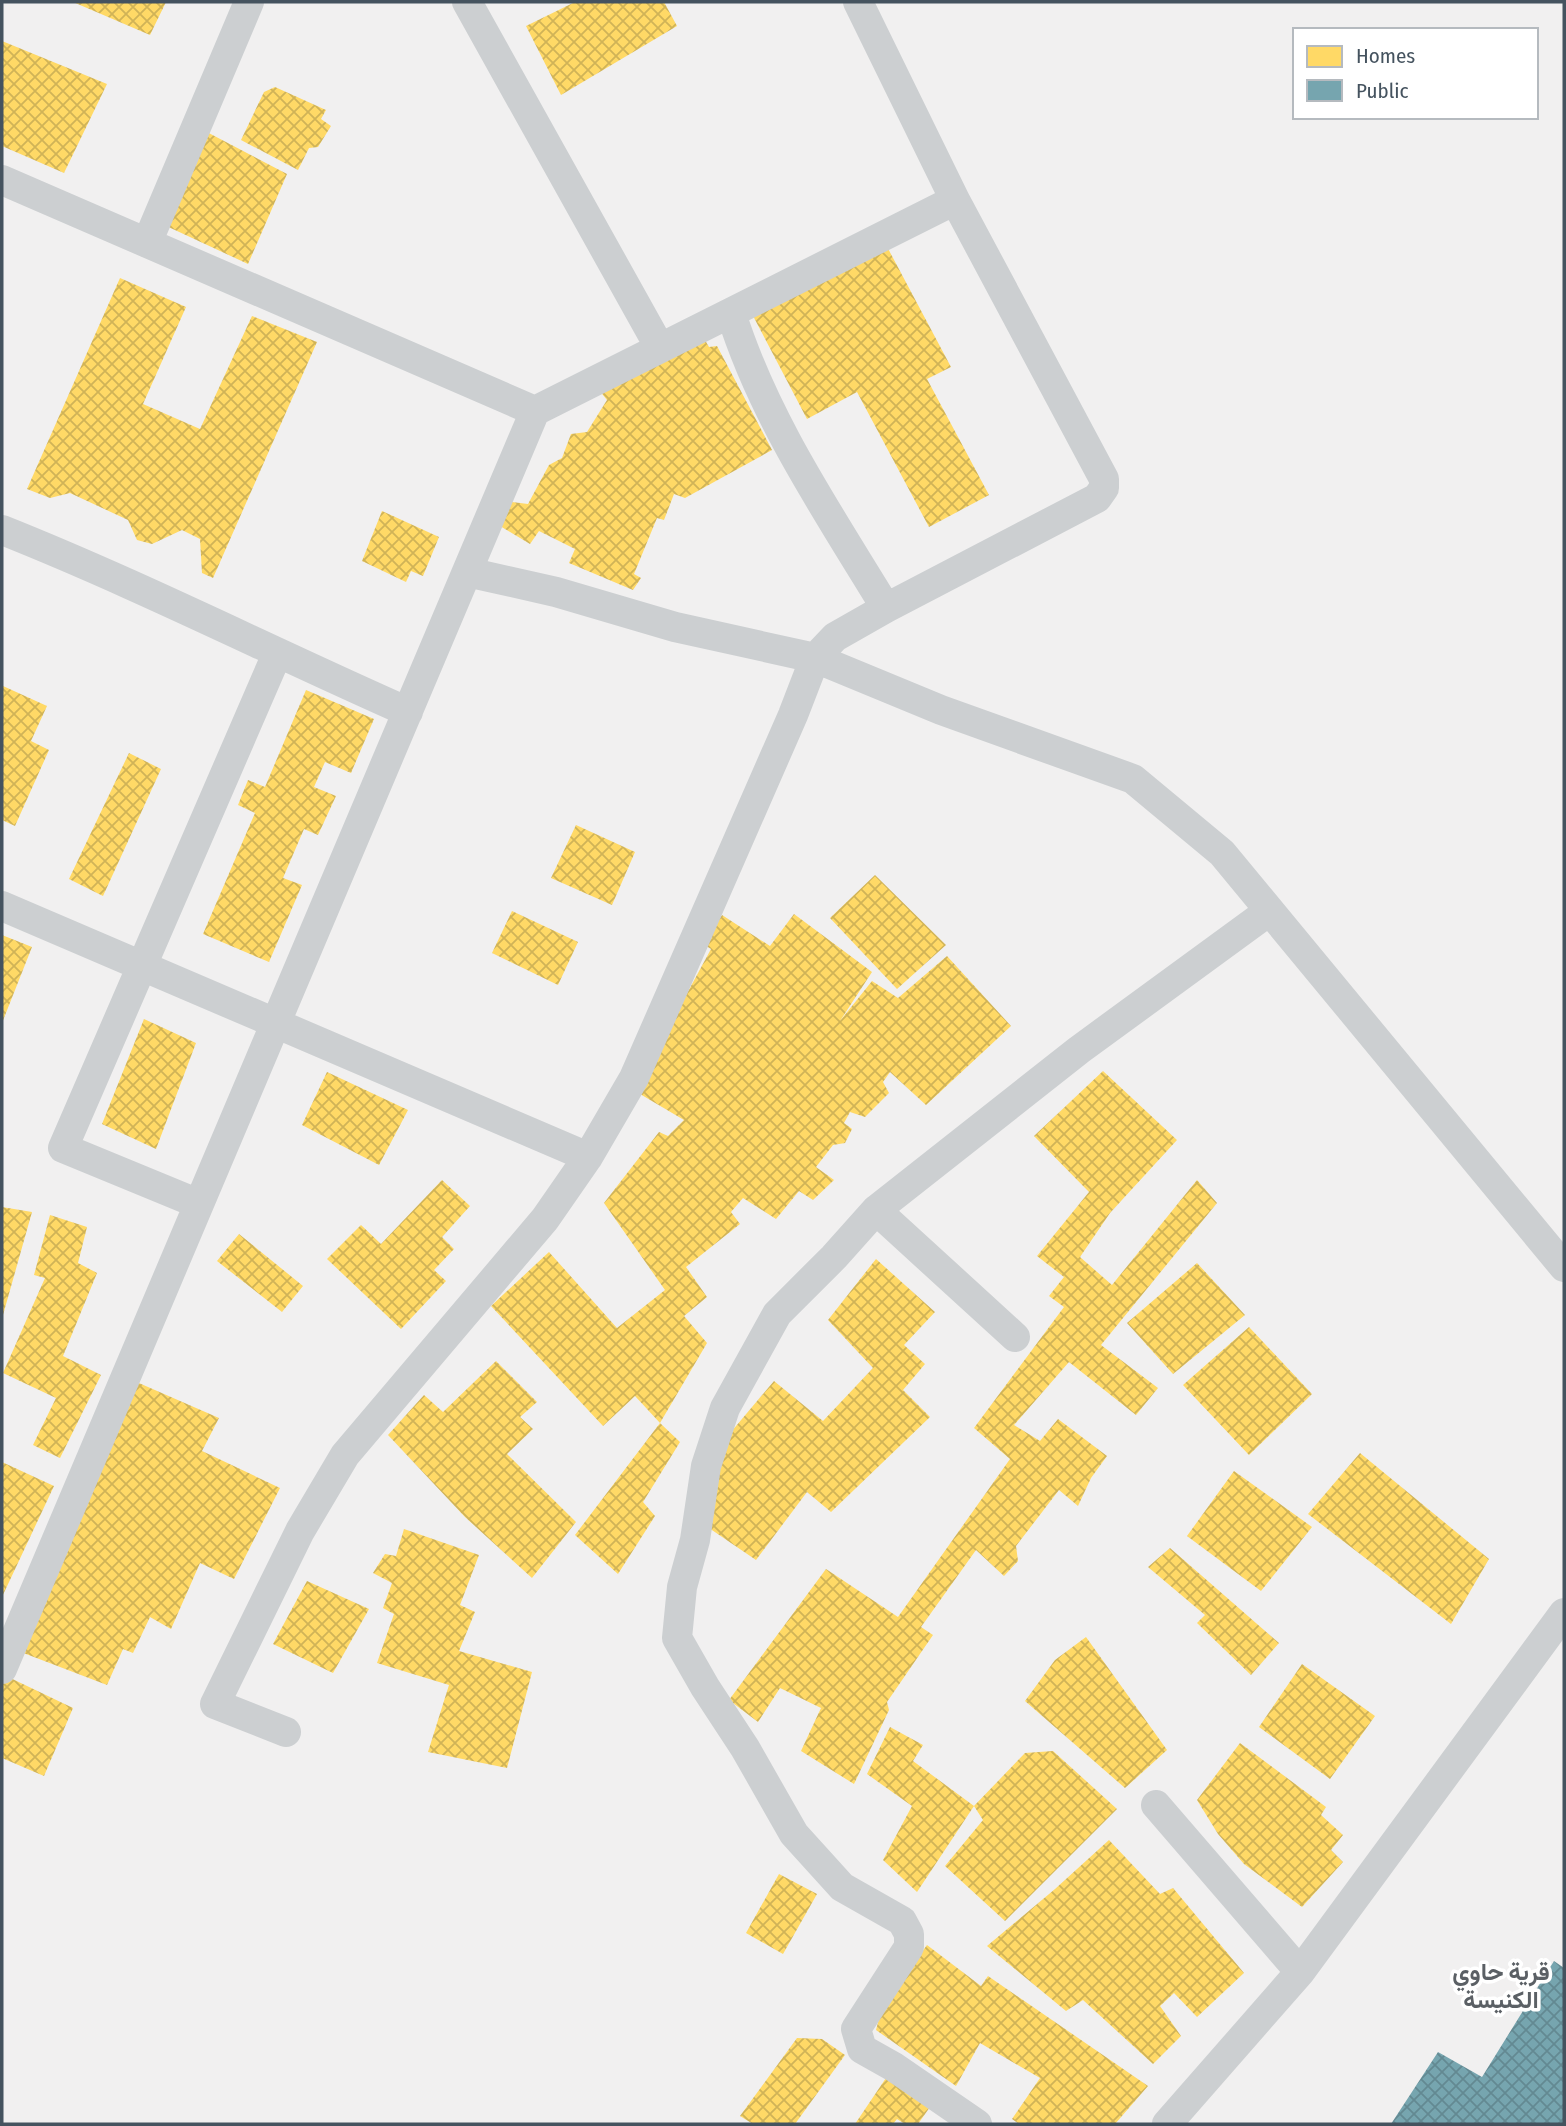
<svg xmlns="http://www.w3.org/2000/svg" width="1566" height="2126" font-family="'Fira Sans Condensed',Vazirmatn,sans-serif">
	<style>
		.homes { fill: url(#homes-cross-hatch) }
		.public { fill: url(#public-cross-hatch) }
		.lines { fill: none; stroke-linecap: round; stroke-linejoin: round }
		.street { stroke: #cccfd1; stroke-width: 30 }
		.labels { text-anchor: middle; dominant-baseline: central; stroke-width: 7; stroke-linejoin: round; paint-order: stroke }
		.quarter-label { font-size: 24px; font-weight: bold; fill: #5b6065; stroke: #fff }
	</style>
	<defs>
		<pattern id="homes-cross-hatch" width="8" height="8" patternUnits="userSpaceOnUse" patternTransform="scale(1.75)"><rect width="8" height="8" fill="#ffd966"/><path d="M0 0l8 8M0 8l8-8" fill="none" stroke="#d0b357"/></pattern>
		<pattern id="public-cross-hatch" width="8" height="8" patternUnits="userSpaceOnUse" patternTransform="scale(1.75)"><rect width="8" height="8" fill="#76a5af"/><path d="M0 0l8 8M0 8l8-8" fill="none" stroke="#638992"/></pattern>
	</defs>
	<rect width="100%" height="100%" fill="#f1f0f0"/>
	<path class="homes" d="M 73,2 L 166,2 L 150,35 Z
		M 575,2 L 664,2 L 677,26 L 561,95 L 526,26 Z
		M 2,41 L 107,84 L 64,173 L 2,146 Z
		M 275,87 L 326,110 L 321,119 L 331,126 L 318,147 L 309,148 L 298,170 L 241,140 L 264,92 Z
		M 203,130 L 287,174 L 248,264 L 162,224 Z
		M 884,241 L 951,367 L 927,379 L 989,495 L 929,527 L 857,392 L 807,419 L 751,312 Z
		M 120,278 L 186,307 L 143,404 L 200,429 L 252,316 L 317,342 L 213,578 L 202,573 L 200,539 L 182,530 L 152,544 L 137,540 L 128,520 L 70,493 L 50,498 L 27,489 Z
		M 699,330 L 709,347 L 717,346 L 772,450 L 685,498 L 674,494 L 664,520 L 657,518 L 634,574 L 641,578 L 633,590 L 569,563 L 575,549 L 539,531 L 530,544 L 500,526 L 512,502 L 528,504 L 549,465 L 562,458 L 571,434 L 587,432 L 607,400 L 591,380 Z
		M 382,511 L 439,537 L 423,576 L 411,571 L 406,582 L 362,561 Z
		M 3,686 L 47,706 L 31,741 L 49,750 L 15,826 L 2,820 Z
		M 306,690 L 374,719 L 351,773 L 325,762 L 314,787 L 336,796 L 318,835 L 304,829 L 283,878 L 302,885 L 269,962 L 203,934 L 255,813 L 238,805 L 248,780 L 265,787 Z
		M 129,753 L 161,769 L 103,896 L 69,879 Z
		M 576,825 L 635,852 L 612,905 L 551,878 Z
		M 875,875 L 946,945 L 897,989 L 830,918 Z
		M 512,911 L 578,942 L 558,985 L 492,953 Z
		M 794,914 L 872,972 L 840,1021 L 872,981 L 898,998 L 947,956 L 1011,1026 L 926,1105 L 890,1072 L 883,1082 L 889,1093 L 865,1117 L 850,1112 L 844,1123 L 852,1129 L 845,1143 L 833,1145 L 816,1167 L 834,1180 L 813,1200 L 799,1191 L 776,1219 L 743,1198 L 731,1212 L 740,1224 L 686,1267 L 707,1297 L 684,1316 L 707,1343 L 660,1423 L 680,1442 L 643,1502 L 655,1516 L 618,1574 L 575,1535 L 660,1423 L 635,1396 L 603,1426 L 491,1306 L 549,1252 L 617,1328 L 665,1290 L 604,1203 L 659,1132 L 668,1136 L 684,1120 L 640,1094 L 678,1010 L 711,949 L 703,944 L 722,915 L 770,946 Z
		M 2,935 L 32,947 L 2,1023 Z
		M 144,1019 L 196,1043 L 156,1149 L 102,1124 Z
		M 1103,1071 L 1177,1140 L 1110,1213 L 1080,1257 L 1112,1285 L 1197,1180 L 1217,1203 L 1101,1345 L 1158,1388 L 1136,1415 L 1069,1362 L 1014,1425 L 1040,1441 L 1058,1419 L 1107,1456 L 1091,1478 L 1078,1506 L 1059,1490 L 1016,1546 L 1018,1561 L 1004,1576 L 976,1550 L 921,1627 L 933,1635 L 887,1702 L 889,1710 L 854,1784 L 801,1751 L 821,1708 L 780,1688 L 758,1722 L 729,1700 L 826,1569 L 898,1617 L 1010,1459 L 974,1428 L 1064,1307 L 1049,1296 L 1064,1277 L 1037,1256 L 1089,1192 L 1034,1136 Z
		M 327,1072 L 408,1110 L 379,1165 L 302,1125 Z
		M 442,1180 L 470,1206 L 442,1237 L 454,1249 L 434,1270 L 446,1281 L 401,1329 L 327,1259 L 361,1225 L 381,1244 Z
		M 2,1207 L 32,1212 L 3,1315 L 2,1315 Z
		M 50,1215 L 87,1227 L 78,1263 L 97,1273 L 63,1356 L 101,1375 L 60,1458 L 33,1445 L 56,1398 L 3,1373 L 45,1278 L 34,1275 Z
		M 239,1234 L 303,1286 L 282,1312 L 217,1261 Z
		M 876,1259 L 935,1312 L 904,1345 L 925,1364 L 903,1390 L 930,1417 L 831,1512 L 807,1492 L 756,1560 L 706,1526 L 713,1467 L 731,1432 L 774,1381 L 823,1421 L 873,1368 L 828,1320 Z
		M 1197,1263 L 1245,1315 L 1173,1374 L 1127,1323 Z
		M 1249,1327 L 1312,1394 L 1249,1455 L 1183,1385 Z
		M 496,1361 L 537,1402 L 520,1417 L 533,1429 L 507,1454 L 576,1522 L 532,1578 L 465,1517 L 388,1435 L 424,1395 L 443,1412 Z
		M 132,1380 L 219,1418 L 202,1451 L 280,1488 L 234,1579 L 200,1563 L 171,1629 L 150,1617 L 133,1653 L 123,1649 L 107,1685 L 13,1649 Z
		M 1360,1453 L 1489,1559 L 1451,1624 L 1308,1514 Z
		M 2,1462 L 54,1486 L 2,1597 Z
		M 1234,1471 L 1312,1527 L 1261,1591 L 1187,1536 Z
		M 404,1529 L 479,1555 L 460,1605 L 475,1612 L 459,1651 L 532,1672 L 507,1768 L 428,1752 L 449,1685 L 377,1663 L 394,1614 L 383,1608 L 392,1583 L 373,1573 L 385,1554 L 396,1556 Z
		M 1170,1548 L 1279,1643 L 1251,1675 L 1197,1623 L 1205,1615 L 1148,1567 Z
		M 307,1581 L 369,1609 L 333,1673 L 273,1644 Z
		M 1086,1637 L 1167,1750 L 1125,1788 L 1025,1701 L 1055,1660 Z
		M 1302,1664 L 1375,1716 L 1330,1779 L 1259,1727 Z
		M 2,1674 L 73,1708 L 44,1776 L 2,1758 Z
		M 890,1727 L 923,1745 L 913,1761 L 974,1806 L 917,1892 L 883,1860 L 912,1806 L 867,1774 Z
		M 1240,1743 L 1326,1807 L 1321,1815 L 1343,1835 L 1331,1850 L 1343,1862 L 1302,1907 L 1244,1864 L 1218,1834 L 1197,1800 Z
		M 1053,1751 L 1117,1809 L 1005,1921 L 945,1866 L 983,1820 L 974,1806 L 1025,1753 Z
		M 1109,1840 L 1160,1894 L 1173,1888 L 1244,1973 L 1197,2017 L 1174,1993 L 1160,2006 L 1181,2036 L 1153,2064 L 1083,2000 L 1066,2011 L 987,1946 L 1055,1889 Z
		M 779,1874 L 817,1894 L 783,1954 L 746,1933 Z
		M 927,1945 L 981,1986 L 988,1976 L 1148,2086 L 1115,2124 L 1019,2124 L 1012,2119 L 1040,2078 L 980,2043 L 956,2086 L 876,2030 L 882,2007 Z
		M 797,2038 L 822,2039 L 845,2055 L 795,2124 L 753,2124 L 740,2116 Z
		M 886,2078 L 930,2107 L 918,2124 L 905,2124 L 897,2119 L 893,2124 L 855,2124 Z"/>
	<path class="public" d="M 1554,1961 L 1564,1968 L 1564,2124 L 1391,2124 L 1438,2052 L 1482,2077 Z"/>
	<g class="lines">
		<path class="street" d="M 467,2 L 660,348
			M 858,2 L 955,200 L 1104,479 L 1104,488 L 1097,498 L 886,608
			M 2,180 L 535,411
			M 147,243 L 249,2
			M 2,530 C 140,585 272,652 408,712
			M 467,572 L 556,592 L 675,627 L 815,658 L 941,710 L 1133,779 L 1222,853 L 1564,1267
			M 2,906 L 588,1157
			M 199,1204 L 63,1148 L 277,654
			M 876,1210 L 1015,1337
			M 2,1669 L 535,411 L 955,200
			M 286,1732 L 215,1704 L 300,1531 L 345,1455 L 545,1219 L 588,1157 L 634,1078 L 793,715 L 815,658 L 835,637 L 886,608 C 829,514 764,419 731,313
			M 1156,1805 L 1300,1972
			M 977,2124 L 894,2067 L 862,2049 L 856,2029 L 909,1947 L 909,1934 L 902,1921 L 842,1887 L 794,1834 L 745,1748 L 705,1687 L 677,1638 L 682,1587 L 695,1540 L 706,1466 L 725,1408 L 777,1314 L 834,1257 L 876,1210 L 1079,1050 L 1269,911
			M 1167,2124 L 1300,1972 L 1564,1613"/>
	</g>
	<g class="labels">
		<g class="quarter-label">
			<text x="1501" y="1972">قرية حاوي<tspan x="1501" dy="28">الكنيسة</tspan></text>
		</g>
	</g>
	<rect width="1566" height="2126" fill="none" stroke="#45535f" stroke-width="7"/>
	<rect x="1293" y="28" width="245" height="91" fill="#ffffff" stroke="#b5babf" stroke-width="2"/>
	<rect x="1307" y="46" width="35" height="21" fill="#ffd966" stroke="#b5babf" stroke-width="2"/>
	<text x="1356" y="63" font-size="21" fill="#45535f">Homes</text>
	<rect x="1307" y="80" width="35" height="21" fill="#76a5af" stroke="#b5babf" stroke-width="2"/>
	<text x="1356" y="98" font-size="21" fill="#45535f">Public</text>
</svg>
